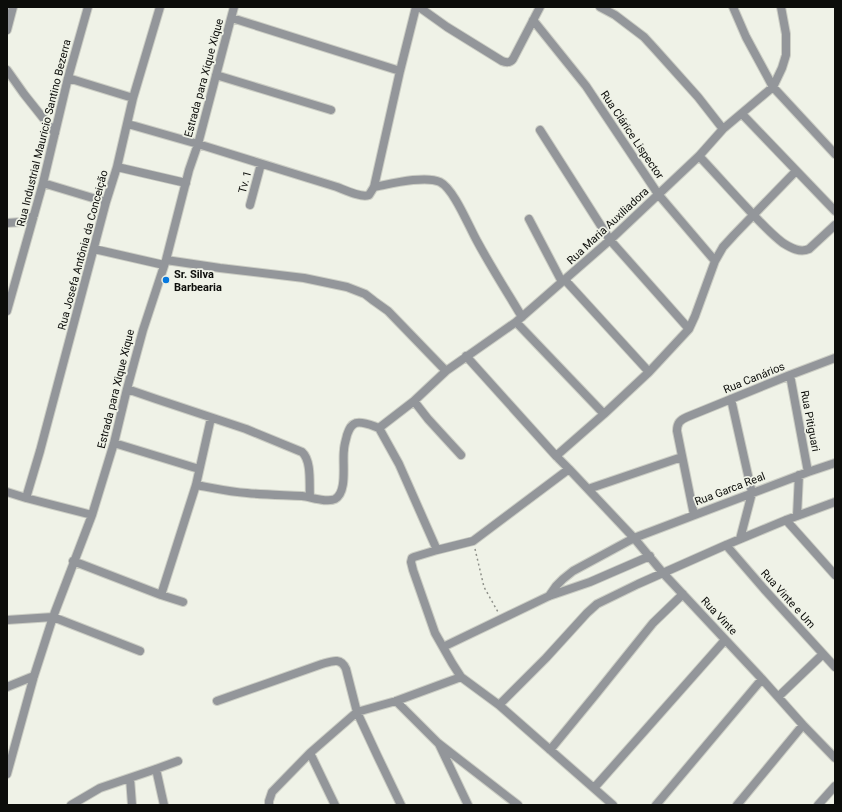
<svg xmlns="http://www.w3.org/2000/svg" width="842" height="812" font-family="Roboto,sans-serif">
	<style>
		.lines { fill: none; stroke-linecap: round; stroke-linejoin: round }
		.minor-casing { stroke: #cbcdc4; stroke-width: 10 }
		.path { stroke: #8f918a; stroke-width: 1.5; stroke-dasharray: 2 3; stroke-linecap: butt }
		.minor { stroke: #93969a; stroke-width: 8 }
		.poi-dot { fill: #0579e0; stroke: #eff2e7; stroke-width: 1.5 }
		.labels { text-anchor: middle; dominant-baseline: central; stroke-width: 3.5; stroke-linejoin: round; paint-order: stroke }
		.street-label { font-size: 11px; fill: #0c0d0a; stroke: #eff2e7 }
		.poi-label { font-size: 11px; font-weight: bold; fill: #0c0d0a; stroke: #eff2e7; text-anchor: start }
	</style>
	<rect width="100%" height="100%" fill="#eff2e7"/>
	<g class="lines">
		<g class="minor-casing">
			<path id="minor" d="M 419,7 L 447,27 L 502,61 C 507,63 510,63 513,59 L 540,7
				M 600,7 L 615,15 L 644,37 L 655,49 L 698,97 L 723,129
				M 733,7 L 746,37 L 773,87 L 835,154
				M 232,18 L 400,71
				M 533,20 L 586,86 L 658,194 L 715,261
				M 7,30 L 13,7
				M 7,70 L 24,94 L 55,133
				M 216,75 L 331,110
				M 68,78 L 133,98
				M 742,114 L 835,211
				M 128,124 L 198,144 L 337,187 C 345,190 361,198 369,195 L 374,187 L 400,71 L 416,7
				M 540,130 L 610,240 L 689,329
				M 699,156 C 715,173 731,191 747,208 C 758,220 770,233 783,243 C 791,248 800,253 809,249 L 835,225
				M 117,167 L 186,183
				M 43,183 L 106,202
				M 374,187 C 390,184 425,175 440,182 C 454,189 469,227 477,241 C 491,267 507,292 522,317
				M 250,205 L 261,164
				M 529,219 L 562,282
				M 7,223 L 21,222 L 34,215
				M 94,249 L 164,265
				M 166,260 L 220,268 L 304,278 L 347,287 L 365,294 L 374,301 L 388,311 L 446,371
				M 565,280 L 649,372
				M 7,311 L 43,183 L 68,78 L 88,7
				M 516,322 L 604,414
				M 466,356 L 556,456 L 569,469 L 634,538 L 663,573 L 762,679 L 803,725 L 835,758
				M 790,375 L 808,472
				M 127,389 L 156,399 L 246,429 L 302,452 C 312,461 309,484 310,497
				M 731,399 L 752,493 L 740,539
				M 414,401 L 428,419 L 461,455
				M 379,428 L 414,401 L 446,371 L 516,322 L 610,240 L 699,156 L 723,129 L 773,87 L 782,68 L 786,55 L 786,34 L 781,7
				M 379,428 L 399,464 L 437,550
				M 114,443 L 199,469
				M 556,456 L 604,414 L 649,372 L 689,329 L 695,316 L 715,261 L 723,247 L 734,235 L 796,171
				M 569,469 L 473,541 L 437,550 L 414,557 L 412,558 L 411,562 L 413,570 L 435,633 L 452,663 L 461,677 L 499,705 L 613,805
				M 196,485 C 213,488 230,492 247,493 C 266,495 284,495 302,496 C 311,497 327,503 335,499 C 348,492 342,462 344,450 C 344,445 346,440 347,435 C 349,430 350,425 356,423 C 363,421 373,426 379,428
				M 588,489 L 682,457
				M 7,492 L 26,498 L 92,515
				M 26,498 L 40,451 L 106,202 L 117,167 L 133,98 L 160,7
				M 694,515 L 677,431 C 677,423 680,420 687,417 L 790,375 L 835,358
				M 797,516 L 799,475
				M 786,520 L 835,575
				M 726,545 L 764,589 L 835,667
				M 73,561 L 161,595 L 183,602
				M 161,595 L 196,485 L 211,418
				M 549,596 L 556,586 L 563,579 L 573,571 L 634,538 L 808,472 L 835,463
				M 7,620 L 53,617 L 140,651
				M 443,647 L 549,596 L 590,582 L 650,556
				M 7,687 L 34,676
				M 778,697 L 823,654
				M 217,701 L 322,664 C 332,661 341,657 346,669 L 357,712 L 377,755 L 401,805
				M 396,701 L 438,743 L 518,805
				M 499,705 L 546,658 L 587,613 L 597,604 L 638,584 L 726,545 L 786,520 L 835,502
				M 439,744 L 468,805
				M 550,750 L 596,694 L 653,623 L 683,594
				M 310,753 L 335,805
				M 156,769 L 164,805
				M 7,774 L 34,676 L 53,617 L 92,515 L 114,443 L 127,389 L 143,330 L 166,260 L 189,170 L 198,144 L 234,7
				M 130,778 L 132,805
				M 594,788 L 725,640
				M 71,805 L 100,788 L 156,769 L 178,761
				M 269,805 L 269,801 L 272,792 L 310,753 L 357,712 L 396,701 L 461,677
				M 656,805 L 762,679
				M 737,805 L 803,725
				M 818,805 L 835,786"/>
		</g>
		<path class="path" d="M 475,549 L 484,587 L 498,612"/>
		<use href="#minor" class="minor"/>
	</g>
	<circle class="poi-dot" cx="166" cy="280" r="4"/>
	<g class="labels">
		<g class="street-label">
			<text transform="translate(204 78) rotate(-75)">Estrada para Xique Xique</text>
			<text transform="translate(44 133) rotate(-76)">Rua Industrial Mauricio Santino Bezerra</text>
			<text transform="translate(632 135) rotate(56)">Rua Clárice Lispector</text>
			<text transform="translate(245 182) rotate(-75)">Tv. 1</text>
			<text transform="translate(608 226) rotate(-43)">Rua Maria Auxiliadora</text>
			<text transform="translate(83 250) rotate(-75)">Rua Josefa Antônia da Conceição</text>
			<text transform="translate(754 378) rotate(-22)">Rua Canários</text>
			<text transform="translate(116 389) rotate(-76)">Estrada para Xique Xique</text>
			<text transform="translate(810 421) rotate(79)">Rua Pitiguari</text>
			<text transform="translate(730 489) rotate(-21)">Rua Garca Real</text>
			<text transform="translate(788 599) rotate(48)">Rua Vinte e Um</text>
			<text transform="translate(719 616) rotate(47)">Rua Vinte</text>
		</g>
		<g class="poi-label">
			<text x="174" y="274">Sr. Silva<tspan x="174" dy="13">Barbearia</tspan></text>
		</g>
	</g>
	<rect width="842" height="812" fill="none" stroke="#0c0d0a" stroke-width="16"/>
</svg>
